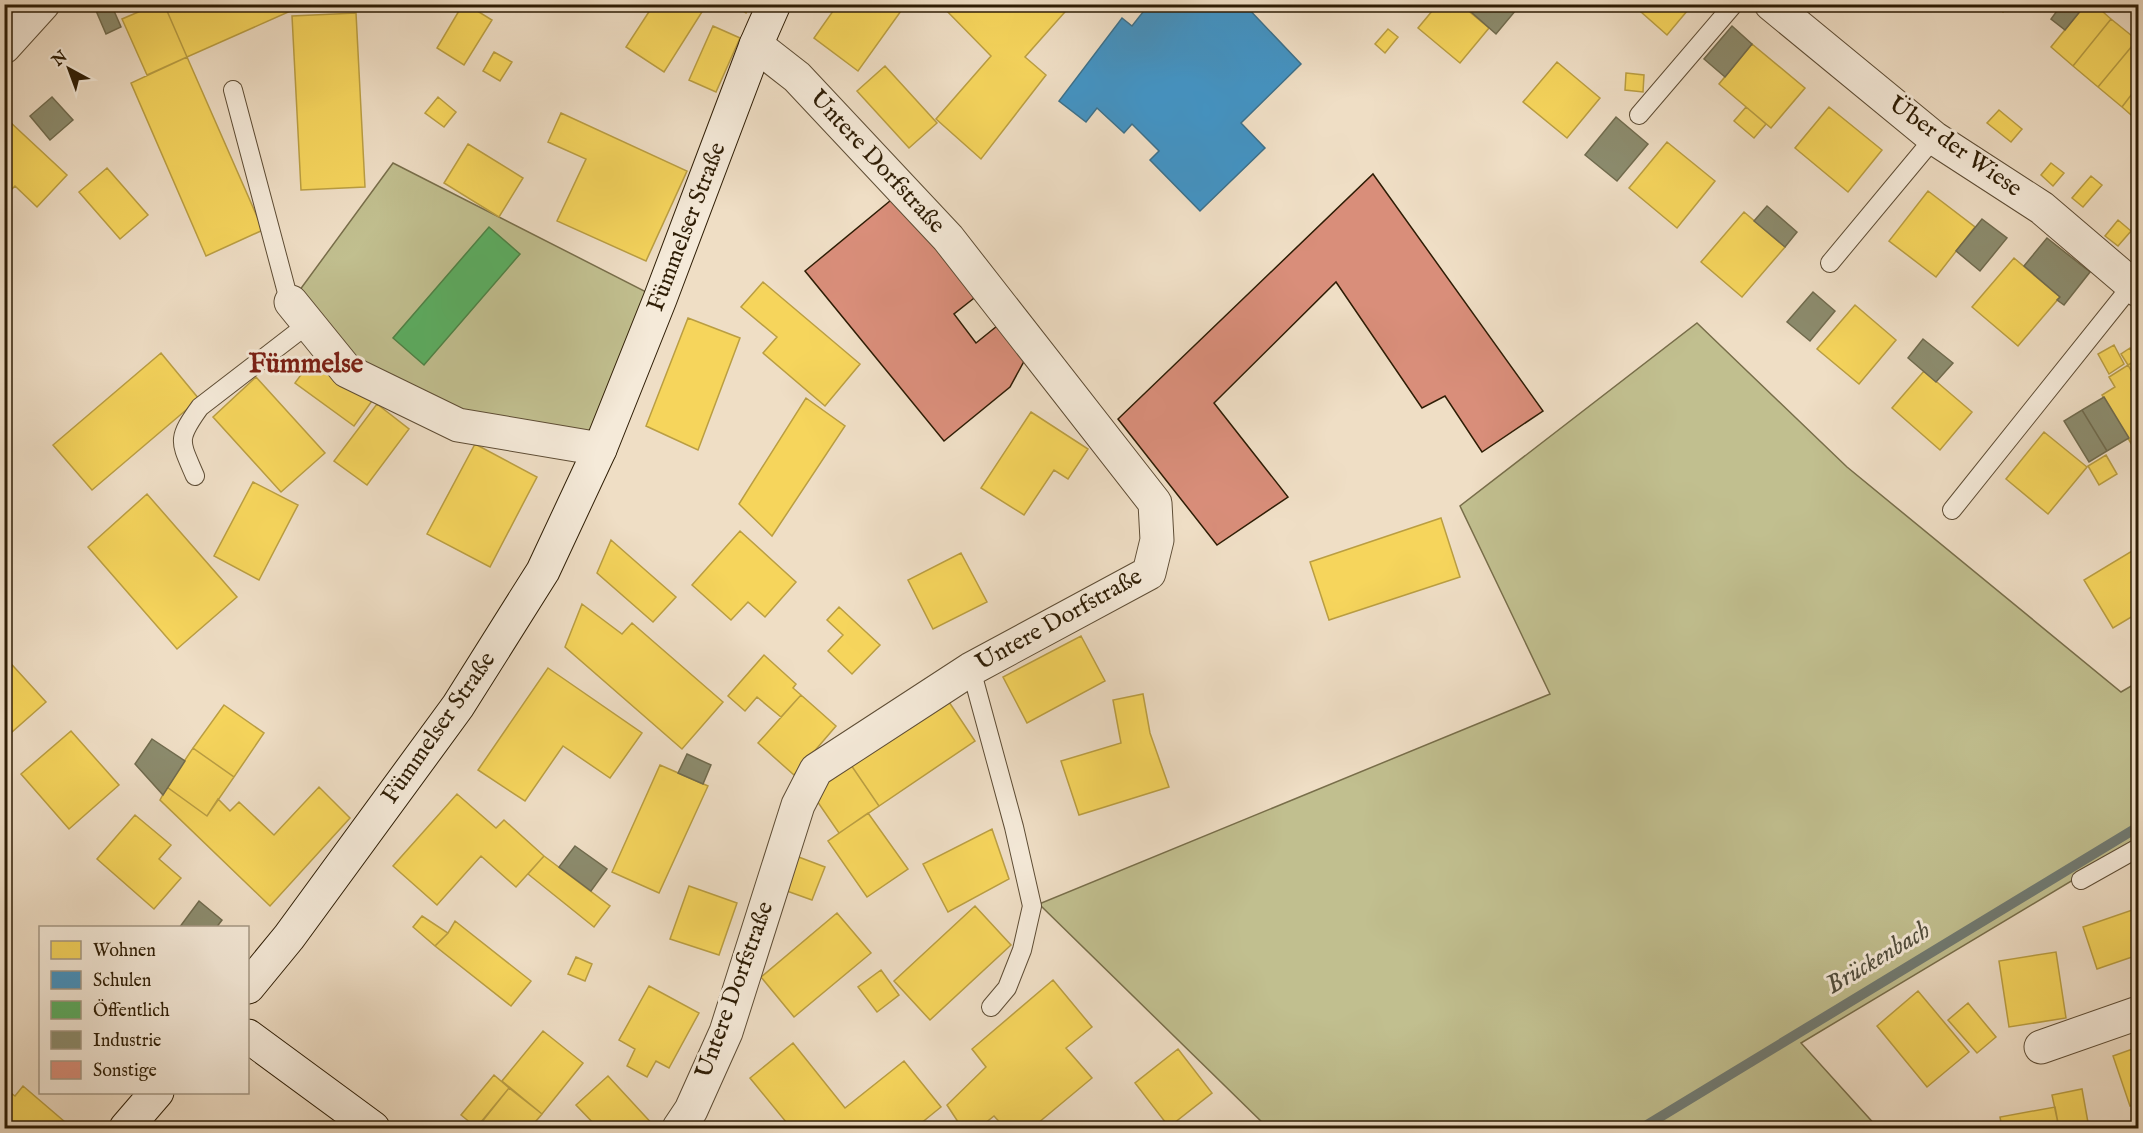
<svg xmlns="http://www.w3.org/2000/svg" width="2143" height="1133" font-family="'IM FELL English',serif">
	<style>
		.green { fill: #c1bf8f; stroke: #786e4a; stroke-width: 1.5 }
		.homes { fill: #f6d55c; stroke: #ba9e42; stroke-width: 1.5 }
		.schools { fill: #4393c3; stroke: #3d708a; stroke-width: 1.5 }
		.public { fill: #5aae61; stroke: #4d8245; stroke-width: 1.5 }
		.industry { fill: #8c8c6e; stroke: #706b4e; stroke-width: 1.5 }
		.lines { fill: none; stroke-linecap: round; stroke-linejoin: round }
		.stream { stroke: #717b73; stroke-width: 10 }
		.building { fill: #d98e7a; stroke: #2e1d05; stroke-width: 1.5 }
		.lane-casing { stroke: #5e4d35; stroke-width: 20 }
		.street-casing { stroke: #5e4d35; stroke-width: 35 }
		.secondary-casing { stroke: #2e1d05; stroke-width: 35 }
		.lane { stroke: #f5ead9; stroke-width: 18 }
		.street { stroke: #f5ead9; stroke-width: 33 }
		.secondary { stroke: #f5ead9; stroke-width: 33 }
		.labels { text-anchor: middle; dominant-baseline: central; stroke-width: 6; stroke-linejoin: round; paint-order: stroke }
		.street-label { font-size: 24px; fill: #2e1d05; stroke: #f5ead9 }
		.water-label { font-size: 26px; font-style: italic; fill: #4f4c3c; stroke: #f5ead9 }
		.quarter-label { font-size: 27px; font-weight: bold; fill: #7a1f14; stroke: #f5ead9 }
	</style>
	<rect width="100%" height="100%" fill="#efdec5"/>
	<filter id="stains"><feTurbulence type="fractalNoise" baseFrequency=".00333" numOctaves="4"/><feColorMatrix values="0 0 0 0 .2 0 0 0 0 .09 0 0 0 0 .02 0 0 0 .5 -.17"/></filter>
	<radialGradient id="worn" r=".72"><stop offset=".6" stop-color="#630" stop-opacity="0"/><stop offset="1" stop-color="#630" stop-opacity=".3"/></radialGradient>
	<path class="green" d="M 393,163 L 660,299 L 600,449 L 458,425 L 347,371 L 291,302 Z
		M 1697,323 L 1847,467 L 2121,692 L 2138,682 L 2138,841 L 1801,1043 L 1878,1128 L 1268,1128 L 1039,904 L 1550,694 L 1460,506 Z"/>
	<path class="homes" d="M 157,4 L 164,4 L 187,57 L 147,75 L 122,19 Z
		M 164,4 L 294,4 L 295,9 L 187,57 Z
		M 463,4 L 466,4 L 492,20 L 464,65 L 437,48 Z
		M 654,4 L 707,4 L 664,72 L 626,47 Z
		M 732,4 L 750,4 L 746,13 Z
		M 838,4 L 906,4 L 858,71 L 814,38 Z
		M 940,4 L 1072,4 L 1025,57 L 1046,75 L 981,159 L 936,119 L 991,56 Z
		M 1438,4 L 1460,4 L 1489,28 L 1460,63 L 1418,28 Z
		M 1632,4 L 1693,4 L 1667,35 Z
		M 1993,4 L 2010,4 L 2003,12 Z
		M 2086,4 L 2094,4 L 2111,19 L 2073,66 L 2051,47 Z
		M 356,13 L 365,187 L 301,190 L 292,16 Z
		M 2111,19 L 2137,40 L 2098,87 L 2073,66 Z
		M 713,26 L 740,38 L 716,92 L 689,80 Z
		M 1388,29 L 1398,37 L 1385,53 L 1375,44 Z
		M 2137,40 L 2138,41 L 2138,86 L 2122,107 L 2098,87 Z
		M 1752,44 L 1805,88 L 1771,128 L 1719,84 Z
		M 494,52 L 512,62 L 500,81 L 483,71 Z
		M 187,57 L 263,230 L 206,256 L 131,83 Z
		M 1557,62 L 1600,98 L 1567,138 L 1523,102 Z
		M 885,66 L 937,123 L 909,148 L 857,91 Z
		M 1626,73 L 1644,75 L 1643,92 L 1625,90 Z
		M 2138,86 L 2138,121 L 2122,107 Z
		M 438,97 L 456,112 L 444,127 L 425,113 Z
		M 1746,107 L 1766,124 L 1754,138 L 1734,121 Z
		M 1829,107 L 1882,150 L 1848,192 L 1795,148 Z
		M 1999,110 L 2022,129 L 2011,142 L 1987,123 Z
		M 561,113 L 687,171 L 646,261 L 557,221 L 586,159 L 548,142 Z
		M 9,121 L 67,175 L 37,207 L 15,186 L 4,197 L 4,126 Z
		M 1667,142 L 1715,181 L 1677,228 L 1629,188 Z
		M 468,144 L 523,178 L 499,217 L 444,183 Z
		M 2051,163 L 2064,173 L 2053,186 L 2041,175 Z
		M 107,168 L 148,215 L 120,239 L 79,192 Z
		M 2091,176 L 2102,185 L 2083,207 L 2072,198 Z
		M 1928,191 L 1975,227 L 1936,277 L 1889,241 Z
		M 1744,212 L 1785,247 L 1742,297 L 1701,262 Z
		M 2118,220 L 2131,231 L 2118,246 L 2105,236 Z
		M 2014,258 L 2060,297 L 2018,346 L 1972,307 Z
		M 763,282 L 860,364 L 825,406 L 763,353 L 777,337 L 741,307 Z
		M 1855,305 L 1896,340 L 1859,384 L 1817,349 Z
		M 688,318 L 740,338 L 698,450 L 646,426 Z
		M 2114,345 L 2124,364 L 2109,374 L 2098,354 Z
		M 2130,348 L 2137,360 L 2128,365 L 2121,354 Z
		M 161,353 L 199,399 L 92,490 L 53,445 Z
		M 313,358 L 372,401 L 354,426 L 295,383 Z
		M 2138,359 L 2138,383 L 2128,365 Z
		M 2128,365 L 2138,383 L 2138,455 L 2102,395 L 2115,387 L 2109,377 Z
		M 1924,371 L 1972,412 L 1940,450 L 1892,408 Z
		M 256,377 L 325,453 L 281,492 L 213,417 Z
		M 806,398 L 845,426 L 772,536 L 739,504 Z
		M 377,404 L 409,429 L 367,485 L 334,461 Z
		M 1031,412 L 1088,449 L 1068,479 L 1054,470 L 1024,515 L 981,488 Z
		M 2044,432 L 2087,467 L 2048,514 L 2006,479 Z
		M 475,444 L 537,477 L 490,567 L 427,534 Z
		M 2106,455 L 2117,474 L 2099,485 L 2088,466 Z
		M 253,482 L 298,505 L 259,580 L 214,556 Z
		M 147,494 L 237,597 L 177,649 L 88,547 Z
		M 1441,518 L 1460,577 L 1329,620 L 1310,562 Z
		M 740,531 L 796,582 L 765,617 L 748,602 L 731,620 L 692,585 Z
		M 611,540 L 676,597 L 653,622 L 597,573 Z
		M 2132,551 L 2138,562 L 2138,613 L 2113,628 L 2084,580 Z
		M 961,553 L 987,602 L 933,629 L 908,580 Z
		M 582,604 L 622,634 L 632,623 L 723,702 L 682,749 L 565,647 Z
		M 839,607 L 880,645 L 852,674 L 828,651 L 843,635 L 827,620 Z
		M 1081,636 L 1105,681 L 1027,723 L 1003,677 Z
		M 764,655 L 796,684 L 793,688 L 801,695 L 781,717 L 757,697 L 745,711 L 728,696 Z
		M 4,656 L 46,702 L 4,739 Z
		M 548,668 L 642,733 L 610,778 L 563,746 L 525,801 L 478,770 Z
		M 1143,694 L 1150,733 L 1169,787 L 1079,815 L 1061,761 L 1121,743 L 1113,700 Z
		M 801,695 L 836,726 L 794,775 L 758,743 Z
		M 947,699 L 975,741 L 879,806 L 851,765 Z
		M 224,705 L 264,733 L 234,777 L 193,748 Z
		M 71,731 L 119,785 L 69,829 L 21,774 Z
		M 193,748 L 234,777 L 207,816 L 167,787 Z
		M 660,765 L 708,786 L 659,893 L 612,872 Z
		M 851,765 L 879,806 L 839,833 L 817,801 L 827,781 Z
		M 167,787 L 207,816 L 218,799 L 230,811 L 239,802 L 274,835 L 319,787 L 350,818 L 270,906 L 160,800 Z
		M 457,794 L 496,828 L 504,820 L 544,856 L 516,887 L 481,856 L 437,905 L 393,866 Z
		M 868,813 L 908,869 L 867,897 L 828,841 Z
		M 135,815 L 171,845 L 159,859 L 181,878 L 154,909 L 97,859 Z
		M 992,829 L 1009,879 L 948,912 L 923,864 Z
		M 544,856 L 610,906 L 594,927 L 528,874 Z
		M 796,856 L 825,867 L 812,900 L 784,890 Z
		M 689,886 L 737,903 L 719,955 L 670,939 Z
		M 975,906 L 1011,945 L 930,1020 L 894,981 Z
		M 2138,908 L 2138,955 L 2097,969 L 2083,927 Z
		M 837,913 L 871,953 L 794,1017 L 761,977 Z
		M 422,916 L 448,933 L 435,946 L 413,927 Z
		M 455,921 L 531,981 L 511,1006 L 435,946 L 448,933 Z
		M 2056,952 L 2066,1018 L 2009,1027 L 1999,961 Z
		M 576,957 L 592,964 L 585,981 L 568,974 Z
		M 881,970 L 899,995 L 877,1012 L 858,987 Z
		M 1053,980 L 1092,1027 L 1066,1048 L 1092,1078 L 1032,1128 L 1005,1128 L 994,1116 L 979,1128 L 962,1128 L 947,1105 L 986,1067 L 972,1049 Z
		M 649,986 L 699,1013 L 669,1068 L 656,1061 L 647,1077 L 627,1066 L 635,1049 L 619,1040 Z
		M 1918,991 L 1969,1052 L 1927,1087 L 1877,1026 Z
		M 1968,1003 L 1996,1037 L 1977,1053 L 1948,1020 Z
		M 543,1031 L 583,1063 L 542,1114 L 502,1081 Z
		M 793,1043 L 845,1108 L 904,1061 L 941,1107 L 915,1128 L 791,1128 L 750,1078 Z
		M 2138,1047 L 2138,1103 L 2130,1106 L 2113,1056 Z
		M 1178,1049 L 1212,1093 L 1169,1127 L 1135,1083 Z
		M 494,1075 L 509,1088 L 477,1128 L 461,1115 Z
		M 608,1076 L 656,1128 L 598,1128 L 576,1105 Z
		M 23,1086 L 72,1128 L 4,1128 L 4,1088 L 15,1096 Z
		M 509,1088 L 542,1114 L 530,1128 L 476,1128 Z
		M 2082,1089 L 2089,1128 L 2059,1128 L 2052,1095 Z
		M 2055,1107 L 2059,1128 L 2002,1128 L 2000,1117 Z"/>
	<path class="schools" d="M 1143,4 L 1244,4 L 1301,64 L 1241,123 L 1265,148 L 1200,211 L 1150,160 L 1159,151 L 1132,124 L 1124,133 L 1097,108 L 1086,122 L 1059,101 L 1122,18 L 1132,26 L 1147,7 Z"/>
	<path class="public" d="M 489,227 L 520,254 L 424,365 L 393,338 Z"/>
	<path class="industry" d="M 98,4 L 111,4 L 121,27 L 106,34 L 94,6 Z
		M 1462,4 L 1521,4 L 1496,34 Z
		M 2062,4 L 2086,4 L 2065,30 L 2051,19 Z
		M 1732,26 L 1752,44 L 1725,77 L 1704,59 Z
		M 52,97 L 73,120 L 50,140 L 30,116 Z
		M 1616,117 L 1648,144 L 1617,181 L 1585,155 Z
		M 1767,206 L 1797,232 L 1785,247 L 1754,221 Z
		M 1982,219 L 2007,238 L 1980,271 L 1956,251 Z
		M 2047,238 L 2090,272 L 2064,305 L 2057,300 L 2060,297 L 2024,266 Z
		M 1813,292 L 1835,311 L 1810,341 L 1787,322 Z
		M 1923,339 L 1953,363 L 1936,382 L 1908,358 Z
		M 2104,397 L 2129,438 L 2107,451 L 2082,410 Z
		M 2082,410 L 2107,451 L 2089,462 L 2064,421 Z
		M 152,739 L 185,761 L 163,795 L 135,764 Z
		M 687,754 L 711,765 L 703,784 L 678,773 Z
		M 575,846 L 607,869 L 591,891 L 559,867 Z
		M 199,901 L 222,920 L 216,928 L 179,928 Z"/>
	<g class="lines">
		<path class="stream" d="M 1642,1128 L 2138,827"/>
	</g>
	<path class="building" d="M 1373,174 L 1543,411 L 1482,452 L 1445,396 L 1422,408 L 1336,282 L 1214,403 L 1288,497 L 1217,545 L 1118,419 Z
		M 896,196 L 978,295 L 954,314 L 976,343 L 1002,322 L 1028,354 L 1010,387 L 944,441 L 805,271 Z"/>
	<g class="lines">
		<g class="lane-casing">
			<path id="lane" d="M 233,90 L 286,289 L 291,302
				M 1639,115 L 1734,4
				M 1830,263 L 1934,138
				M 195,476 C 180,441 176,440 200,407 L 308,324
				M 1952,510 L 2132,285
				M 971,669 L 1014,827 L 1032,906 L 1022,950 L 1007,988 L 991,1007
				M 2081,880 L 2138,848"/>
		</g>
		<g class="street-casing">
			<path id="street" d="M 1771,4 L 1934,138 L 2042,208 L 2138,290
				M 4,47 L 43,4
				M 291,302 L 347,371 L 458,425 L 600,449
				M 2041,1047 L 2138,1013
				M 679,1128 L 691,1110 L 726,1032 L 798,805 L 816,770 L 971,669 L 1149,573 L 1157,540 L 1155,503 L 948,238 L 797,77 L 756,45"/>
		</g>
		<g class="secondary-casing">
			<path id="secondary" d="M 248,987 L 289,937 L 458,706 L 543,571 L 600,449 L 660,299 L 756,45 L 774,4
				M 248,1036 L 373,1128
				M 126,1128 L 157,1092"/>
		</g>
		<use href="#lane" class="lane"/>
		<use href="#street" class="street"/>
		<use href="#secondary" class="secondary"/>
	</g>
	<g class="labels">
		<g class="street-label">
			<text transform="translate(1955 147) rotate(35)">Über der Wiese</text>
			<text transform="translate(877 162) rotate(47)">Untere Dorfstraße</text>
			<text transform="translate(687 227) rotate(-69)">Fümmelser Straße</text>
			<text transform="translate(1059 620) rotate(-29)">Untere Dorfstraße</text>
			<text transform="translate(439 728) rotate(-55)">Fümmelser Straße</text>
			<text transform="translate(735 990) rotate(-70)">Untere Dorfstraße</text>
		</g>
		<g class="water-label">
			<text transform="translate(1878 958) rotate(-31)">Brückenbach</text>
		</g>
		<g class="quarter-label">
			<text x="306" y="365">Fümmelse</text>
		</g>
	</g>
	<rect width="2143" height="1133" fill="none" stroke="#efdec5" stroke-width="24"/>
	<rect x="6" y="6" width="2131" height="1121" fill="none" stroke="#2e1d05" stroke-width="3"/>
	<rect x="12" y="12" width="2119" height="1109" fill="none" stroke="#2e1d05" stroke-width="1.5"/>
	<rect x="39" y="926" width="210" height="168" fill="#f5ead9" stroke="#a59884" stroke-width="1.5"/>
	<rect x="51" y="941" width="30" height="18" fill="#f6d55c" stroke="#a59884" stroke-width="1.5"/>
	<text x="93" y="956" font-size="18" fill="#2e1d05">Wohnen</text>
	<rect x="51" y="971" width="30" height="18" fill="#4393c3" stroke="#a59884" stroke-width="1.5"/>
	<text x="93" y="986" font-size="18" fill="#2e1d05">Schulen</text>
	<rect x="51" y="1001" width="30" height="18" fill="#5aae61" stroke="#a59884" stroke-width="1.5"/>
	<text x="93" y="1016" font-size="18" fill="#2e1d05">Öffentlich</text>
	<rect x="51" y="1031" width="30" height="18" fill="#8c8c6e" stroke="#a59884" stroke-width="1.5"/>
	<text x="93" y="1046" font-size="18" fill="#2e1d05">Industrie</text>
	<rect x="51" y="1061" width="30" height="18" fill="#d98e7a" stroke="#a59884" stroke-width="1.5"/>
	<text x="93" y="1076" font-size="18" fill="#2e1d05">Sonstige</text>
	<g transform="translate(69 69) rotate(319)" stroke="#f5ead9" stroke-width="4.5" paint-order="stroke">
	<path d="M0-4.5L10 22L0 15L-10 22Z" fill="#2e1d05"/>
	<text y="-9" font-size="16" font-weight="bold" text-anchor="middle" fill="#2e1d05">N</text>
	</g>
	<rect width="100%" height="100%" filter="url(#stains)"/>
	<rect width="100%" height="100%" fill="url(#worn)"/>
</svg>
